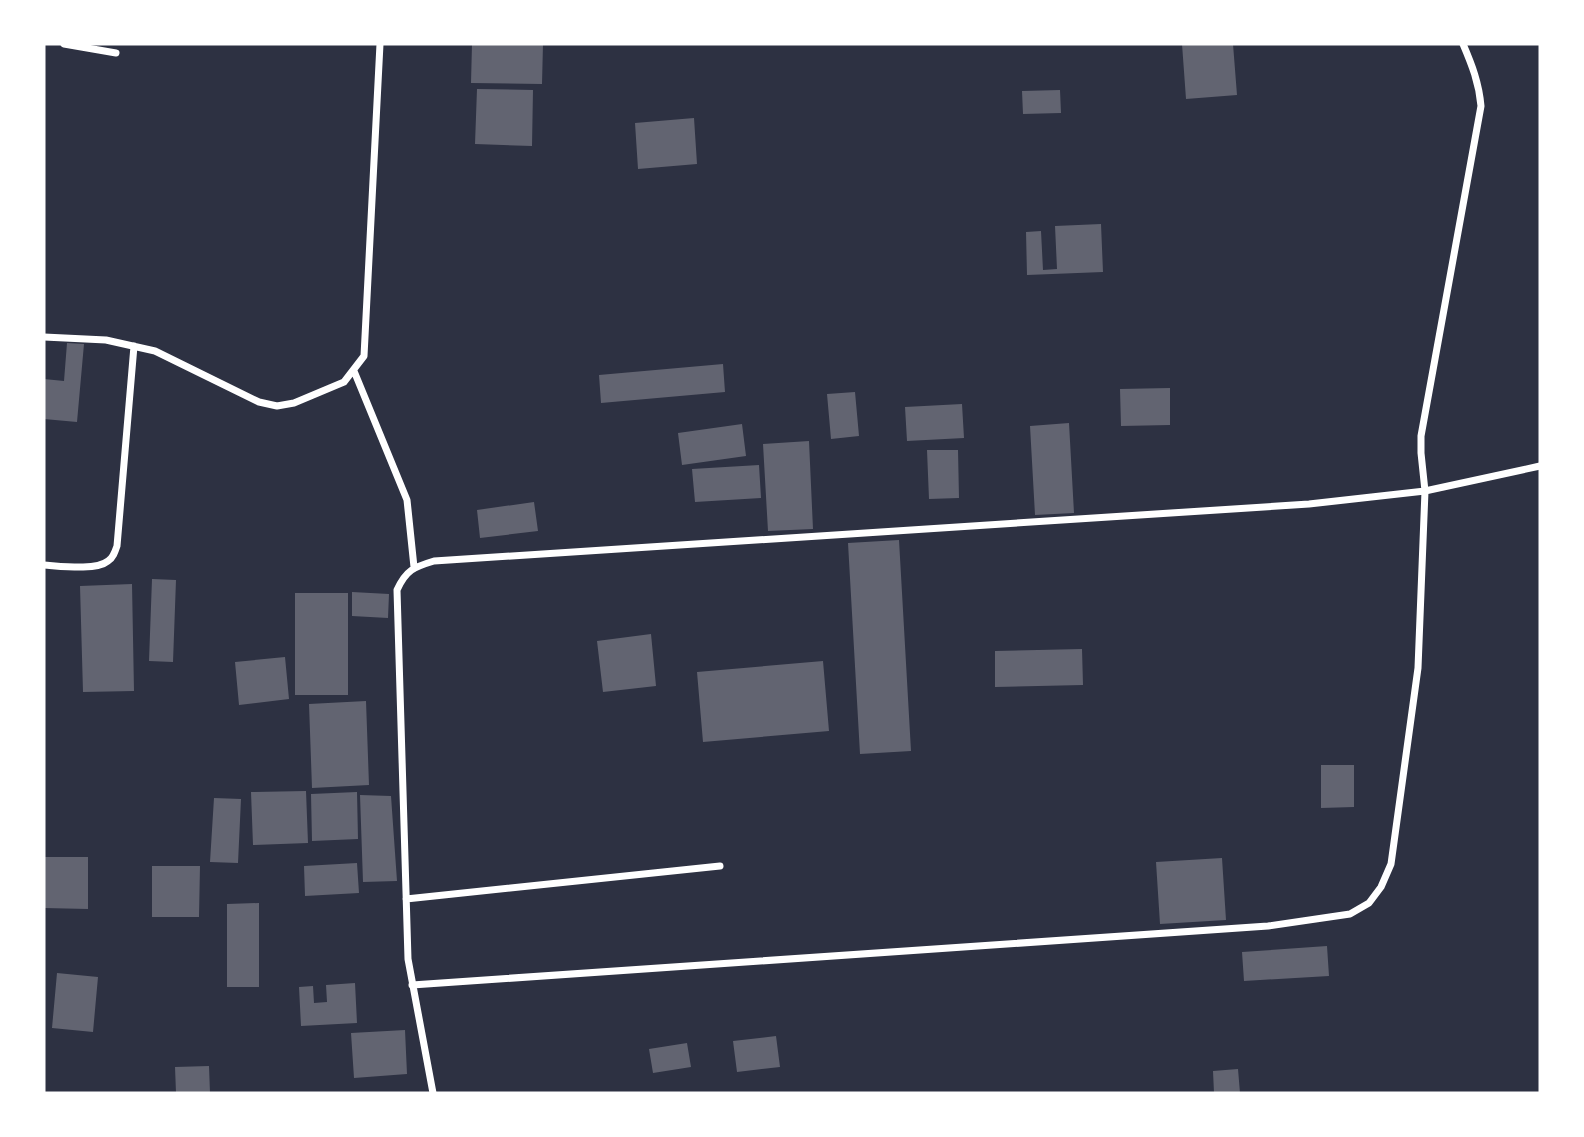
<svg xmlns="http://www.w3.org/2000/svg" width="1584" height="1137" font-family="Lora,serif">
	<style>
		.building { fill: #626471 }
		.lines { fill: none; stroke-linecap: round; stroke-linejoin: round }
		.minor { stroke: #fff; stroke-width: 7 }
	</style>
	<rect width="100%" height="100%" fill="#2d3142"/>
	<path class="building" d="M 472,44 L 543,44 L 542,84 L 471,83 Z
		M 1182,44 L 1233,44 L 1237,95 L 1186,99 Z
		M 477,89 L 533,90 L 532,146 L 475,144 Z
		M 1060,90 L 1061,113 L 1023,114 L 1022,91 Z
		M 694,118 L 697,164 L 638,169 L 635,123 Z
		M 1101,224 L 1103,272 L 1027,275 L 1026,232 L 1041,231 L 1043,270 L 1057,269 L 1055,226 Z
		M 67,343 L 84,344 L 77,422 L 44,419 L 44,379 L 64,381 Z
		M 723,364 L 725,392 L 601,403 L 599,375 Z
		M 1170,388 L 1170,425 L 1121,426 L 1120,389 Z
		M 855,392 L 859,436 L 831,439 L 827,394 Z
		M 962,404 L 964,438 L 907,441 L 905,407 Z
		M 1069,423 L 1074,513 L 1035,515 L 1030,426 Z
		M 742,424 L 746,456 L 682,465 L 678,433 Z
		M 809,441 L 813,529 L 768,531 L 763,444 Z
		M 927,450 L 958,450 L 959,498 L 929,499 Z
		M 759,465 L 761,498 L 695,502 L 692,469 Z
		M 534,502 L 538,531 L 480,538 L 477,510 Z
		M 899,540 L 911,751 L 860,754 L 848,543 Z
		M 152,579 L 176,580 L 173,662 L 149,661 Z
		M 132,584 L 134,691 L 83,692 L 80,586 Z
		M 352,592 L 389,594 L 388,618 L 352,616 Z
		M 295,593 L 348,593 L 348,695 L 295,695 Z
		M 651,634 L 656,686 L 603,692 L 597,641 Z
		M 1082,649 L 1083,685 L 995,687 L 995,651 Z
		M 285,657 L 289,699 L 239,705 L 235,662 Z
		M 823,661 L 829,731 L 703,742 L 697,672 Z
		M 366,701 L 369,785 L 312,788 L 309,704 Z
		M 1321,765 L 1354,765 L 1354,807 L 1321,808 Z
		M 306,791 L 308,843 L 253,845 L 251,792 Z
		M 357,792 L 358,839 L 312,841 L 311,794 Z
		M 360,795 L 391,796 L 397,881 L 363,882 Z
		M 214,798 L 241,799 L 238,863 L 210,862 Z
		M 44,857 L 88,857 L 88,909 L 44,908 Z
		M 1222,858 L 1226,920 L 1160,924 L 1156,862 Z
		M 357,863 L 359,893 L 305,896 L 304,866 Z
		M 152,866 L 200,866 L 199,917 L 152,917 Z
		M 259,903 L 259,987 L 227,987 L 227,904 Z
		M 1327,946 L 1329,976 L 1244,981 L 1242,952 Z
		M 57,973 L 98,977 L 93,1032 L 52,1028 Z
		M 355,983 L 357,1023 L 301,1026 L 299,987 L 313,986 L 314,1003 L 327,1002 L 326,985 Z
		M 405,1030 L 407,1074 L 354,1078 L 351,1033 Z
		M 776,1036 L 780,1067 L 737,1072 L 733,1041 Z
		M 687,1043 L 691,1067 L 653,1073 L 649,1049 Z
		M 209,1066 L 210,1093 L 176,1093 L 175,1067 Z
		M 1238,1069 L 1240,1093 L 1214,1093 L 1213,1071 Z"/>
	<g class="lines">
		<path class="minor" d="M 64,44 L 116,53
			M 44,337 L 106,340 L 155,351 L 259,402 L 277,406 L 294,403 L 344,382 L 364,356 L 380,44
			M 354,371 L 407,500 L 414,567
			M 44,565 C 60,566 96,571 108,561 C 113,558 115,552 117,546 L 134,346
			M 406,899 L 720,866
			M 412,985 L 1268,926 L 1350,914 L 1369,903 L 1381,887 L 1391,864 L 1418,668 L 1425,491 L 1421,453 L 1421,436 L 1481,106 C 1479,83 1472,65 1463,44
			M 433,1093 L 408,959 L 397,590 C 406,570 414,567 434,561 L 1309,504 L 1425,491 L 1540,466"/>
	</g>
	<rect width="1584" height="1137" fill="none" stroke="#ffffff" stroke-width="91"/>
</svg>
